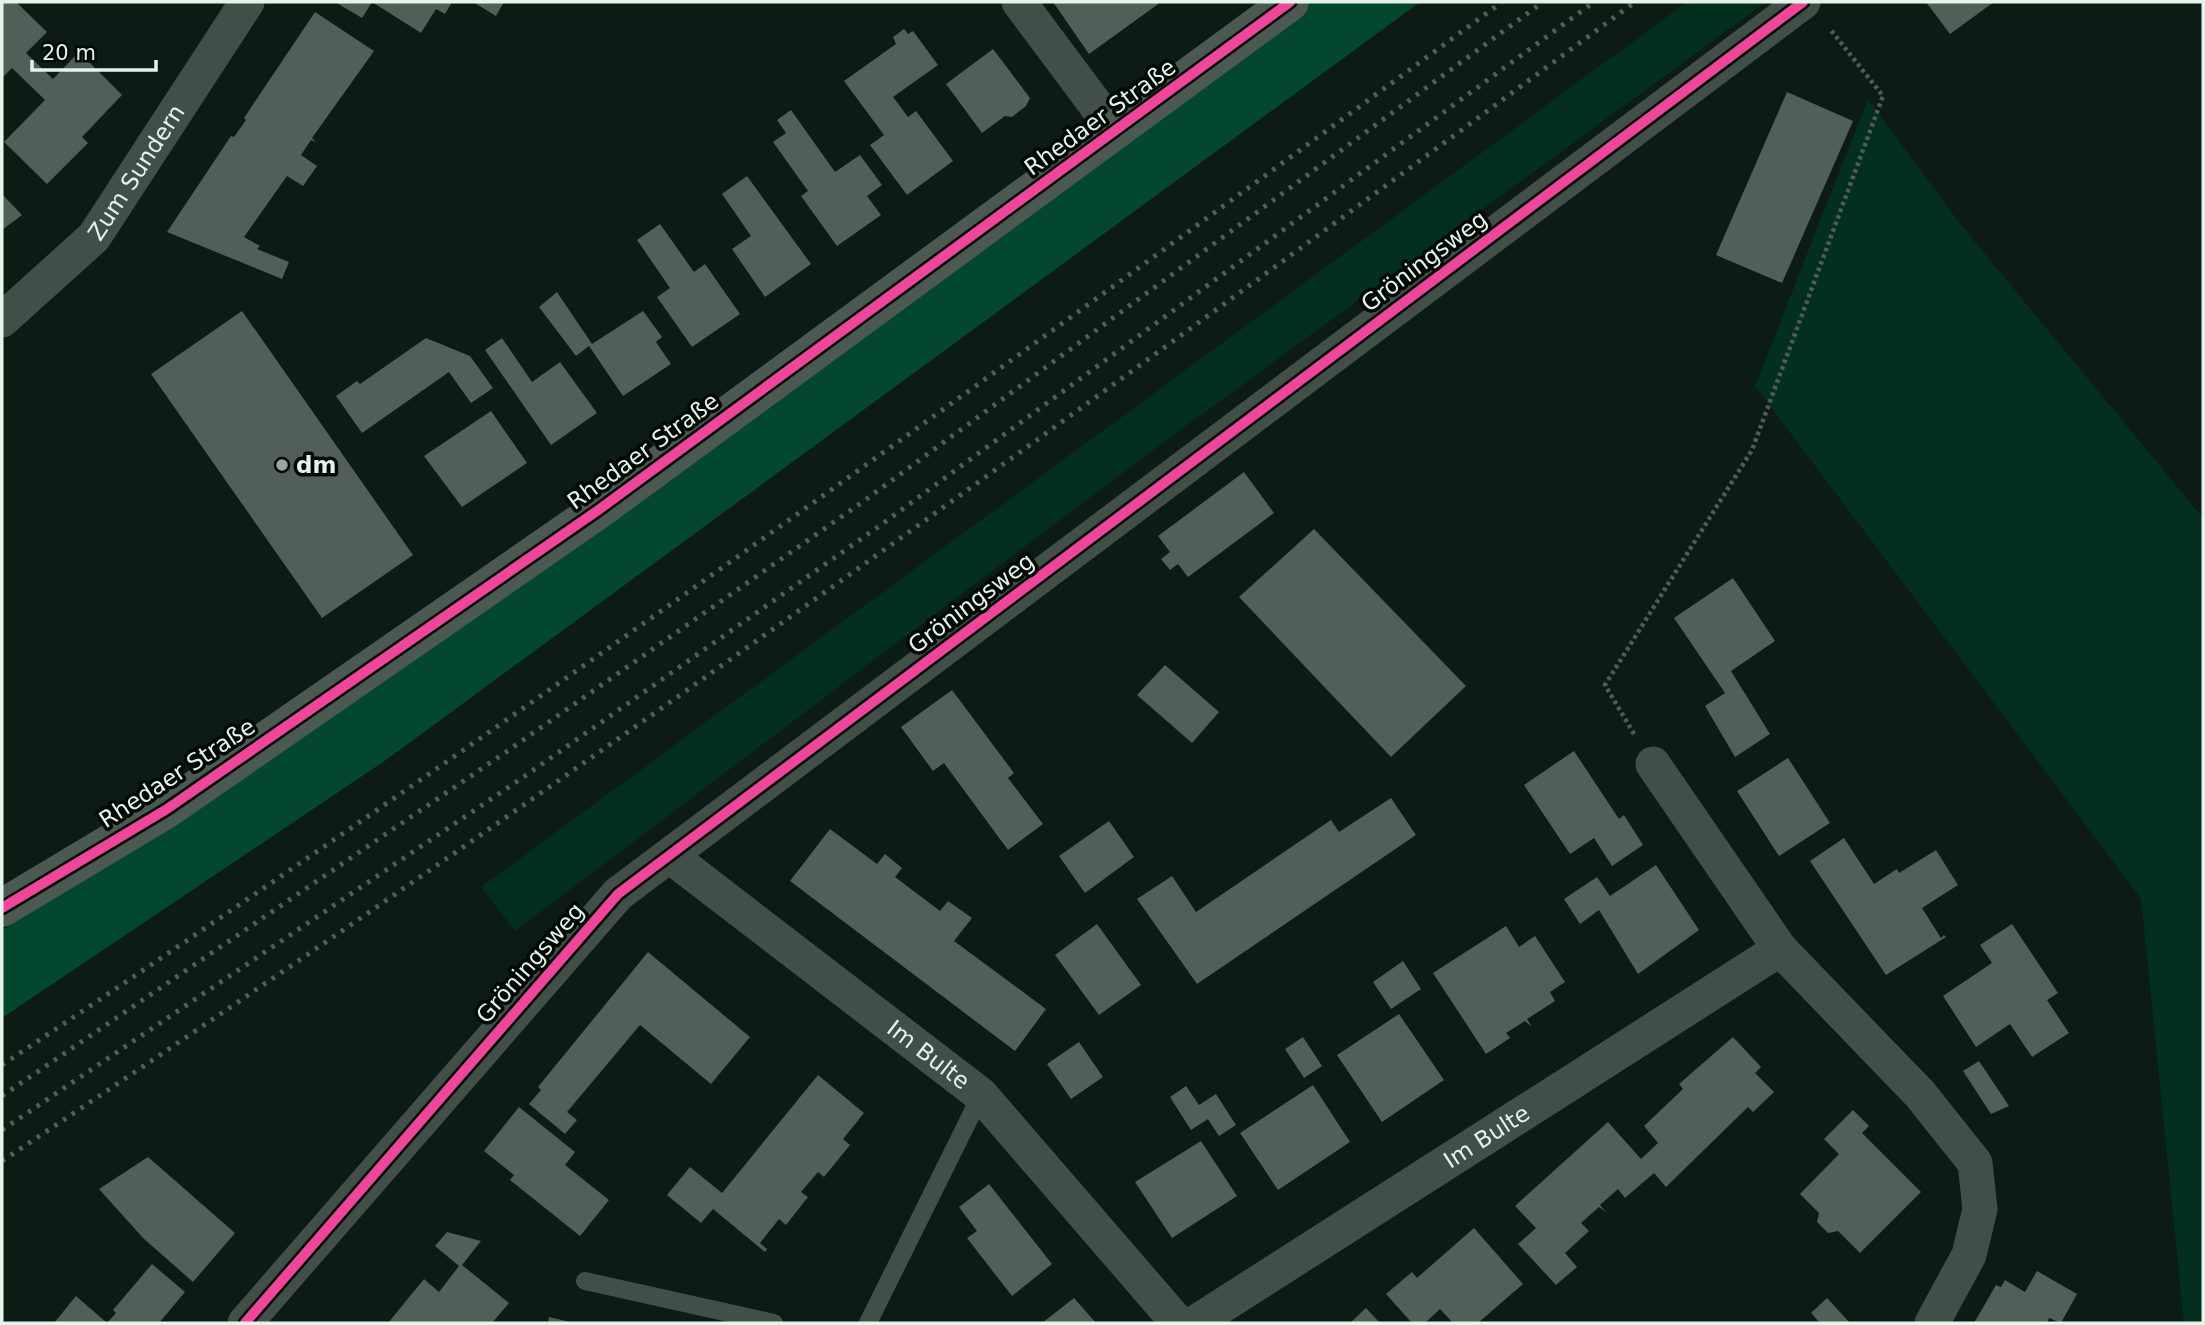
<svg xmlns="http://www.w3.org/2000/svg" width="2205" height="1325" font-family="'DejaVu Sans',sans-serif">
	<style>
		.green { fill: #022f1e }
		.forest { fill: #02472e }
		.building { fill: #525e58 }
		.lines { fill: none; stroke-linecap: round; stroke-linejoin: round }
		.path { stroke: #515c56; stroke-width: 4.5; stroke-dasharray: 3.5 3.5; stroke-linecap: butt }
		.lane { stroke: #424e48; stroke-width: 18 }
		.street { stroke: #424e48; stroke-width: 35 }
		.secondary { stroke: #4b5952; stroke-width: 38 }
		.rail { stroke: #525d58; stroke-width: 5; stroke-dasharray: 3.5 7; stroke-linecap: butt }
		.cycleway-casing { stroke: #020804; stroke-width: 15 }
		.cycleway { stroke: #ed469a; stroke-width: 10 }
		.poi-dot { fill: #98a8a0; stroke: #020804; stroke-width: 2.5 }
		.labels { text-anchor: middle; dominant-baseline: central; stroke-width: 7; stroke-linejoin: round; paint-order: stroke }
		.street-label { font-size: 23px; fill: #e4f4eb; stroke: #020804 }
		.poi-label { font-size: 23px; font-weight: bold; fill: #e4f4eb; stroke: #020804; text-anchor: start }
	</style>
	<rect width="100%" height="100%" fill="#0c1b14"/>
	<path class="green" d="M 1687,2 L 1766,2 L 1137,462 L 515,931 L 481,887 Z
		M 1868,99 L 1958,221 L 2203,518 L 2203,1323 L 2184,1323 L 2141,899 L 1755,386 Z"/>
	<path class="forest" d="M 1308,2 L 1420,2 L 386,760 L 2,1018 L 2,930 L 175,823 Z"/>
	<path class="building" d="M 2,2 L 16,2 L 47,32 L 26,53 L 53,79 L 79,52 L 122,95 L 82,137 L 88,143 L 47,184 L 4,142 L 45,100 L 12,68 L 2,78 Z
		M 335,2 L 452,2 L 445,14 L 436,9 L 421,33 L 372,2 L 362,18 Z
		M 473,2 L 504,2 L 496,16 Z
		M 1053,2 L 1161,2 L 1089,54 Z
		M 1926,2 L 1994,2 L 1950,34 Z
		M 315,12 L 374,51 L 312,138 L 316,142 L 311,140 L 301,155 L 317,166 L 303,186 L 287,176 L 244,237 L 260,246 L 257,249 L 289,262 L 282,279 L 167,232 L 231,136 L 234,137 L 246,120 L 244,118 Z
		M 904,29 L 908,34 L 913,31 L 938,65 L 893,97 L 908,117 L 916,111 L 953,161 L 907,195 L 870,145 L 884,135 L 844,81 L 896,44 L 893,37 Z
		M 993,49 L 1030,98 L 1026,106 L 1012,117 L 1005,116 L 982,133 L 946,84 Z
		M 1787,92 L 1853,121 L 1782,283 L 1716,255 Z
		M 791,110 L 835,172 L 860,155 L 882,185 L 867,196 L 881,215 L 837,246 L 801,196 L 808,191 L 773,142 L 786,133 L 777,120 Z
		M 747,176 L 811,264 L 765,297 L 732,249 L 751,236 L 722,194 Z
		M 2,194 L 22,215 L 2,230 Z
		M 660,224 L 694,272 L 705,264 L 740,314 L 692,347 L 657,297 L 670,288 L 637,240 Z
		M 557,292 L 592,344 L 643,311 L 662,337 L 656,342 L 671,364 L 623,396 L 589,346 L 576,356 L 539,307 Z
		M 242,311 L 413,555 L 322,618 L 151,374 Z
		M 426,338 L 470,356 L 493,388 L 471,403 L 449,372 L 362,433 L 336,396 L 357,381 L 360,384 Z
		M 502,338 L 532,382 L 560,362 L 597,413 L 551,445 L 485,350 Z
		M 491,411 L 527,463 L 462,507 L 424,456 Z
		M 1244,472 L 1274,513 L 1188,577 L 1178,564 L 1170,570 L 1161,559 L 1170,552 L 1158,536 Z
		M 1314,529 L 1466,686 L 1391,757 L 1239,597 Z
		M 1733,578 L 1775,641 L 1731,671 L 1770,734 L 1735,757 L 1705,706 L 1725,693 L 1674,618 Z
		M 1165,665 L 1219,712 L 1192,743 L 1137,695 Z
		M 952,690 L 1014,773 L 1008,778 L 1043,824 L 1008,850 L 944,763 L 933,771 L 901,727 Z
		M 1574,751 L 1619,819 L 1624,815 L 1643,845 L 1612,866 L 1594,838 L 1570,854 L 1524,785 Z
		M 1788,758 L 1830,823 L 1779,856 L 1737,791 Z
		M 1391,798 L 1416,835 L 1197,984 L 1137,899 L 1172,876 L 1196,912 L 1331,820 L 1339,832 Z
		M 1109,821 L 1134,857 L 1085,893 L 1059,856 Z
		M 830,829 L 877,864 L 885,854 L 902,868 L 895,877 L 940,911 L 948,901 L 972,918 L 954,941 L 1046,1009 L 1015,1051 L 790,881 Z
		M 1844,838 L 1874,884 L 1897,869 L 1899,873 L 1936,850 L 1958,885 L 1922,908 L 1941,938 L 1944,935 L 1946,937 L 1886,975 L 1810,861 Z
		M 1656,865 L 1699,930 L 1638,974 L 1599,910 L 1580,924 L 1564,899 L 1597,877 L 1610,896 Z
		M 1097,924 L 1141,985 L 1099,1015 L 1055,955 Z
		M 2012,924 L 2058,993 L 2047,1000 L 2069,1033 L 2032,1057 L 2010,1024 L 1976,1047 L 1943,996 L 1992,963 L 1980,945 Z
		M 1506,926 L 1519,947 L 1535,936 L 1565,982 L 1550,992 L 1555,1001 L 1527,1019 L 1532,1027 L 1525,1021 L 1506,1033 L 1510,1038 L 1486,1054 L 1433,973 Z
		M 648,952 L 750,1037 L 711,1084 L 640,1025 L 567,1112 L 577,1120 L 565,1134 L 529,1104 L 541,1090 L 538,1087 Z
		M 1403,961 L 1421,989 L 1391,1009 L 1373,982 Z
		M 1399,1014 L 1444,1080 L 1382,1122 L 1337,1055 Z
		M 1303,1037 L 1322,1066 L 1304,1078 L 1285,1049 Z
		M 1733,1037 L 1761,1067 L 1755,1073 L 1774,1092 L 1753,1112 L 1748,1107 L 1666,1187 L 1654,1173 L 1625,1198 L 1618,1189 L 1600,1205 L 1606,1212 L 1599,1207 L 1581,1223 L 1589,1231 L 1565,1253 L 1577,1267 L 1556,1285 L 1518,1244 L 1536,1228 L 1515,1206 L 1608,1122 L 1641,1159 L 1658,1143 L 1644,1126 L 1683,1089 L 1679,1084 Z
		M 1079,1042 L 1103,1077 L 1071,1099 L 1047,1064 Z
		M 1979,1061 L 2009,1106 L 1991,1114 L 1963,1071 Z
		M 818,1075 L 864,1113 L 843,1139 L 850,1145 L 824,1177 L 818,1172 L 801,1192 L 808,1197 L 786,1225 L 779,1219 L 760,1243 L 767,1249 L 765,1252 L 713,1209 L 701,1223 L 667,1195 L 690,1167 L 722,1193 Z
		M 1313,1085 L 1350,1142 L 1278,1190 L 1240,1133 Z
		M 1186,1086 L 1199,1105 L 1216,1094 L 1236,1125 L 1219,1136 L 1208,1119 L 1191,1130 L 1170,1097 Z
		M 519,1107 L 575,1152 L 565,1165 L 609,1200 L 580,1236 L 510,1180 L 514,1175 L 484,1151 Z
		M 1853,1110 L 1869,1126 L 1862,1133 L 1921,1192 L 1860,1253 L 1838,1231 L 1828,1233 L 1817,1222 L 1819,1213 L 1800,1194 L 1839,1154 L 1824,1139 Z
		M 1201,1141 L 1237,1196 L 1172,1238 L 1135,1182 Z
		M 148,1157 L 235,1233 L 193,1282 L 143,1238 L 99,1189 Z
		M 989,1184 L 1052,1264 L 1012,1296 L 967,1238 L 977,1231 L 959,1207 Z
		M 1474,1228 L 1523,1284 L 1478,1323 L 1453,1323 L 1440,1309 L 1425,1323 L 1412,1323 L 1386,1294 L 1412,1272 L 1417,1278 Z
		M 447,1232 L 481,1241 L 462,1265 L 509,1303 L 492,1323 L 388,1323 L 424,1279 L 439,1292 L 459,1266 L 435,1246 Z
		M 152,1264 L 185,1292 L 159,1323 L 54,1323 L 76,1296 L 107,1323 L 116,1313 L 113,1310 Z
		M 2037,1271 L 2077,1294 L 2061,1323 L 2049,1318 L 2047,1323 L 1974,1323 L 1996,1285 L 2001,1287 L 2005,1280 L 2025,1292 Z
		M 1074,1298 L 1096,1323 L 1042,1323 Z
		M 1827,1298 L 1850,1323 L 1820,1323 L 1811,1313 Z
		M 1366,1308 L 1380,1323 L 1350,1323 Z
		M 549,1317 L 570,1322 L 570,1323 L 548,1323 Z"/>
	<g class="lines">
		<path class="path" d="M 1634,734 L 1605,685 L 1752,450 L 1883,96 L 1830,29"/>
		<path class="lane" d="M 585,1281 L 774,1323
			M 868,1323 L 981,1095"/>
		<g class="street">
			<path d="M 1019,2 L 1116,132"/>
			<path id="s1" d="M 2,320 L 94,237 L 247,2"/>
			<path d="M 1653,764 L 1780,949 L 1920,1094 L 1975,1163 L 1980,1209 L 1969,1255 L 1932,1323"/>
			<path id="s2" d="M 670,856 L 981,1095 L 1178,1323"/>
			<path d="M 245,1323 L 618,894 L 1803,2"/>
			<path id="s3" d="M 1195,1323 L 1780,949"/>
		</g>
		<path class="secondary" d="M 2,908 L 167,809 L 597,511 L 1290,2"/>
		<path class="rail" d="M 2,1065 C 512,725 1008,365 1502,2
			M 2,1096 L 506,752 L 861,503 L 1543,2
			M 2,1130 L 525,776 L 878,527 L 1594,2
			M 2,1161 C 558,791 1098,399 1635,2"/>
		<g class="cycleway-casing">
			<path id="cycleway" d="M 2,908 L 167,809 L 597,511 L 1290,2
				M 245,1323 L 618,894 L 1803,2"/>
		</g>
		<use href="#cycleway" class="cycleway"/>
	</g>
	<circle class="poi-dot" cx="282" cy="465" r="7"/>
	<g class="labels">
		<g class="street-label">
			<text transform="translate(1100 117) rotate(-36)">Rhedaer Straße</text>
			<text stroke="none"><textPath href="#s1" startOffset="201">Zum Sundern</textPath></text>
			<text transform="translate(1424 261) rotate(-37)">Gröningsweg</text>
			<text transform="translate(643 451) rotate(-36)">Rhedaer Straße</text>
			<text transform="translate(971 603) rotate(-37)">Gröningsweg</text>
			<text transform="translate(177 773) rotate(-33)">Rhedaer Straße</text>
			<text transform="translate(530 963) rotate(-49)">Gröningsweg</text>
			<text stroke="none"><textPath href="#s2" startOffset="326">Im Bulte</textPath></text>
			<text stroke="none"><textPath href="#s3" startOffset="346">Im Bulte</textPath></text>
		</g>
		<g class="poi-label">
			<text x="296" y="465">dm</text>
		</g>
	</g>
	<rect width="2205" height="1325" fill="none" stroke="#e4f4eb" stroke-width="7"/>
	<path d="M32 60v10h124v-10" fill="none" stroke="#e4f4eb" stroke-width="3.5"/>
	<text x="42" y="60" font-size="21" fill="#e4f4eb" stroke="#020804" stroke-width="5" paint-order="stroke">20 m</text>
</svg>
